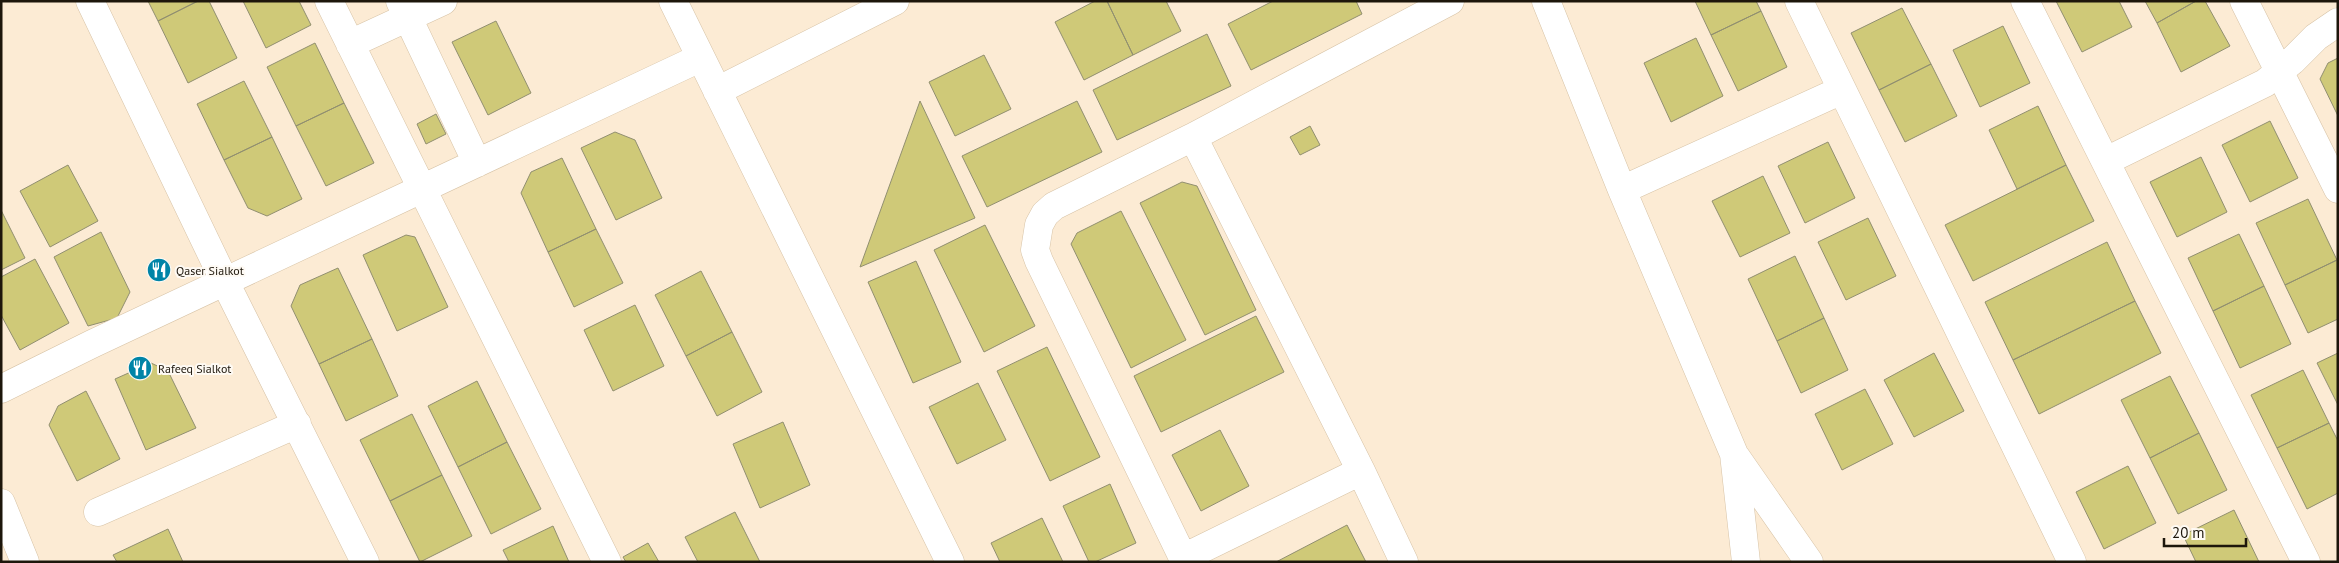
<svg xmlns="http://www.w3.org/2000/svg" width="2339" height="563" font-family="'PT Sans',sans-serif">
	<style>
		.building { fill: #cfc978; stroke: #918f70 }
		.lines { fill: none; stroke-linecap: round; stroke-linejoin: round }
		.minor-casing { stroke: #d7c3a6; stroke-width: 29 }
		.minor { stroke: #fff; stroke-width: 28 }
		.labels { text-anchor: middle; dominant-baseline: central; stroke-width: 4; stroke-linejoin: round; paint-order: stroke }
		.poi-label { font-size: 12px; fill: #1d160b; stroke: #fefaf4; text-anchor: start }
	</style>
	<rect width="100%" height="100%" fill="#fcebd4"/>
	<path class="building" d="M 148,1 L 198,1 L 158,21 Z
		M 198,1 L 209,1 L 237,58 L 188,83 L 158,21 Z
		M 243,1 L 299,1 L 311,25 L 266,48 Z
		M 1095,1 L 1107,1 L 1133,55 L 1084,80 L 1055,22 Z
		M 1107,1 L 1166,1 L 1181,31 L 1133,55 Z
		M 1273,1 L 1356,1 L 1362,14 L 1251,70 L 1228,24 Z
		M 1695,1 L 1756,1 L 1761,11 L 1711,35 Z
		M 2056,1 L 2119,1 L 2132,27 L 2082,52 Z
		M 2145,1 L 2196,1 L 2157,23 Z
		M 2196,1 L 2205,1 L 2230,46 L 2181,72 L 2157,23 Z
		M 1902,8 L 1931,64 L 1879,90 L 1851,33 Z
		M 1761,11 L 1787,67 L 1738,91 L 1711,35 Z
		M 496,21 L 531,93 L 488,115 L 452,42 Z
		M 2003,26 L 2030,83 L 1980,107 L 1953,50 Z
		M 1207,34 L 1231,86 L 1117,140 L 1093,90 Z
		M 1696,38 L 1723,96 L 1671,122 L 1644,63 Z
		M 315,43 L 344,103 L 296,126 L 267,67 Z
		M 984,55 L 1011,109 L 955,136 L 929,82 Z
		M 2338,58 L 2338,116 L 2320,79 L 2328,63 Z
		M 1931,64 L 1957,116 L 1905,142 L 1879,90 Z
		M 244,81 L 272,137 L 224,160 L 197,104 Z
		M 920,101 L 975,218 L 860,267 Z
		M 1077,101 L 1102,152 L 987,207 L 962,156 Z
		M 344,103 L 374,163 L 326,186 L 296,126 Z
		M 2038,106 L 2066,165 L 2017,189 L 1989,130 Z
		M 436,114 L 446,134 L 426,144 L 417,124 Z
		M 2270,121 L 2298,178 L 2250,202 L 2222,145 Z
		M 1310,126 L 1320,145 L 1300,155 L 1290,137 Z
		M 615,132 L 635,140 L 662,198 L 616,220 L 581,148 Z
		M 272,137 L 302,199 L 267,216 L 248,208 L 224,160 Z
		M 1828,142 L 1855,198 L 1805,223 L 1778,166 Z
		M 2201,157 L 2227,212 L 2177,237 L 2150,182 Z
		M 562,158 L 596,229 L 548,252 L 521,193 L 531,172 Z
		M 68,165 L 98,221 L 50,247 L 20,191 Z
		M 2066,165 L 2094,221 L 1973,281 L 1945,225 Z
		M 1763,176 L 1790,233 L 1740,257 L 1712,201 Z
		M 1182,182 L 1197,186 L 1256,310 L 1205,335 L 1140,203 Z
		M 2308,199 L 2337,260 L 2285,285 L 2256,223 Z
		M 1,210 L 25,258 L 1,270 Z
		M 1121,211 L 1186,340 L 1131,368 L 1071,244 L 1077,233 Z
		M 1868,218 L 1896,276 L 1846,300 L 1818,242 Z
		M 985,225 L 1035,326 L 984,352 L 934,250 Z
		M 596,229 L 623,283 L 574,307 L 548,252 Z
		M 101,232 L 130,292 L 117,318 L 88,326 L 54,257 Z
		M 2239,234 L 2264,286 L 2213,311 L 2188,258 Z
		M 406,235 L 415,237 L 448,307 L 397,331 L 363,255 Z
		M 2107,242 L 2135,301 L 2013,360 L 1985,302 Z
		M 1795,256 L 1824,318 L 1777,341 L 1748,279 Z
		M 35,259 L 69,323 L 20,350 L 1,315 L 1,277 Z
		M 2337,260 L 2338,319 L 2308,333 L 2285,285 Z
		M 916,261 L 961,362 L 913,383 L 868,282 Z
		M 338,268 L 372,339 L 319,364 L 291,306 L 300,285 Z
		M 701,271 L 732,332 L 686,356 L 655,295 Z
		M 2264,286 L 2291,344 L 2240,368 L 2213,311 Z
		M 2135,301 L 2161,353 L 2039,414 L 2013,360 Z
		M 635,305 L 664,366 L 613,391 L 584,330 Z
		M 1256,316 L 1284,372 L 1161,432 L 1134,376 Z
		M 1824,318 L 1848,370 L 1801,393 L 1777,341 Z
		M 732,332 L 762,392 L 717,416 L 686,356 Z
		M 372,339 L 398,396 L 346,421 L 319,364 Z
		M 1047,347 L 1100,457 L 1050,481 L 997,371 Z
		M 1934,353 L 1964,411 L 1914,437 L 1884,380 Z
		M 2338,353 L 2338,405 L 2317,363 Z
		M 151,363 L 168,371 L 196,428 L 146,450 L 115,379 Z
		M 2303,370 L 2329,423 L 2277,448 L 2251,395 Z
		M 2170,376 L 2199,433 L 2150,458 L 2121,400 Z
		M 477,381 L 507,442 L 458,467 L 428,406 Z
		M 978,383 L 1006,440 L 957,464 L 929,407 Z
		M 1865,389 L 1893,444 L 1842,470 L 1815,414 Z
		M 86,391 L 120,459 L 77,481 L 49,425 L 58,406 Z
		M 412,414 L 442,475 L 390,501 L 360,440 Z
		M 783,422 L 810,485 L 760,508 L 733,444 Z
		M 2329,423 L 2338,441 L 2338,493 L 2307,509 L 2277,448 Z
		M 1220,430 L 1249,486 L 1201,511 L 1172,455 Z
		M 2199,433 L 2227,490 L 2178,514 L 2150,458 Z
		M 507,442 L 541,509 L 491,534 L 458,467 Z
		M 2128,466 L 2156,523 L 2104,549 L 2076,492 Z
		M 442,475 L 472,536 L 420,562 L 390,501 Z
		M 1110,484 L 1136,543 L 1095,562 L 1089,562 L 1063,506 Z
		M 2234,510 L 2259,562 L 2196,562 L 2183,535 Z
		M 735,512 L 760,562 L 698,562 L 685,537 Z
		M 1042,518 L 1063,562 L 1000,562 L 991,543 Z
		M 1347,525 L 1366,562 L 1276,562 Z
		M 553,526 L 569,562 L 509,562 L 503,550 Z
		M 168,529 L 183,562 L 117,562 L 113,555 Z
		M 648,543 L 659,562 L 626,562 L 623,557 Z"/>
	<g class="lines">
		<g class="minor-casing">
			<path id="minor" d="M 90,1 L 225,282 L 365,562
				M 329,1 L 607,562
				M 400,1 L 477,163
				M 673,1 L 950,562
				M 1546,1 L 1622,190 L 1734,454 L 1746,562
				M 1799,1 L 2072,562
				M 2025,1 L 2306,562
				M 2244,1 L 2338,189
				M 350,44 L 443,1
				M 717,91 L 895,1
				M 1193,137 L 1361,471 L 1404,562
				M 2106,161 L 2265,83 L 2292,61 L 2316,37 L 2338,22
				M 1622,190 L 1842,90
				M 1,389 L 92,344 L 700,58
				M 1736,457 L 1809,562
				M 1,503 L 25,562
				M 98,512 L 297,424
				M 1183,558 L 1361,471
				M 1185,562 L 1039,261 L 1035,250 L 1039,225 L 1045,214 L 1054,206 L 1193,137 L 1450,1"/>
		</g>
		<use href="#minor" class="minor"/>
	</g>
	<defs>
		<g id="restaurant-disc" transform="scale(1.25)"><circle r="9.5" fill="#0084a7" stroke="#fefaf4"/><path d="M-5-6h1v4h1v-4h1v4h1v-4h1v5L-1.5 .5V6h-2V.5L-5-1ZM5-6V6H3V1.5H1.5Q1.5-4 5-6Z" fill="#fff"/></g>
	</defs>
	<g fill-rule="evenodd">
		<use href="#restaurant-disc" x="159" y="270"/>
		<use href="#restaurant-disc" x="140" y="368"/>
	</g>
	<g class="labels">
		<g class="poi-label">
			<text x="176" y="270">Qaser Sialkot</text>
			<text x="158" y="368">Rafeeq Sialkot</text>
		</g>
	</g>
	<rect width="2339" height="563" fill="none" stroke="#1d160b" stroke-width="5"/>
	<path d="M2164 538v8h82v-8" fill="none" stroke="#1d160b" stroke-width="2.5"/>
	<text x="2172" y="538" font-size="15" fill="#1d160b" stroke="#fefaf4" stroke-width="4" paint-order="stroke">20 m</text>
</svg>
